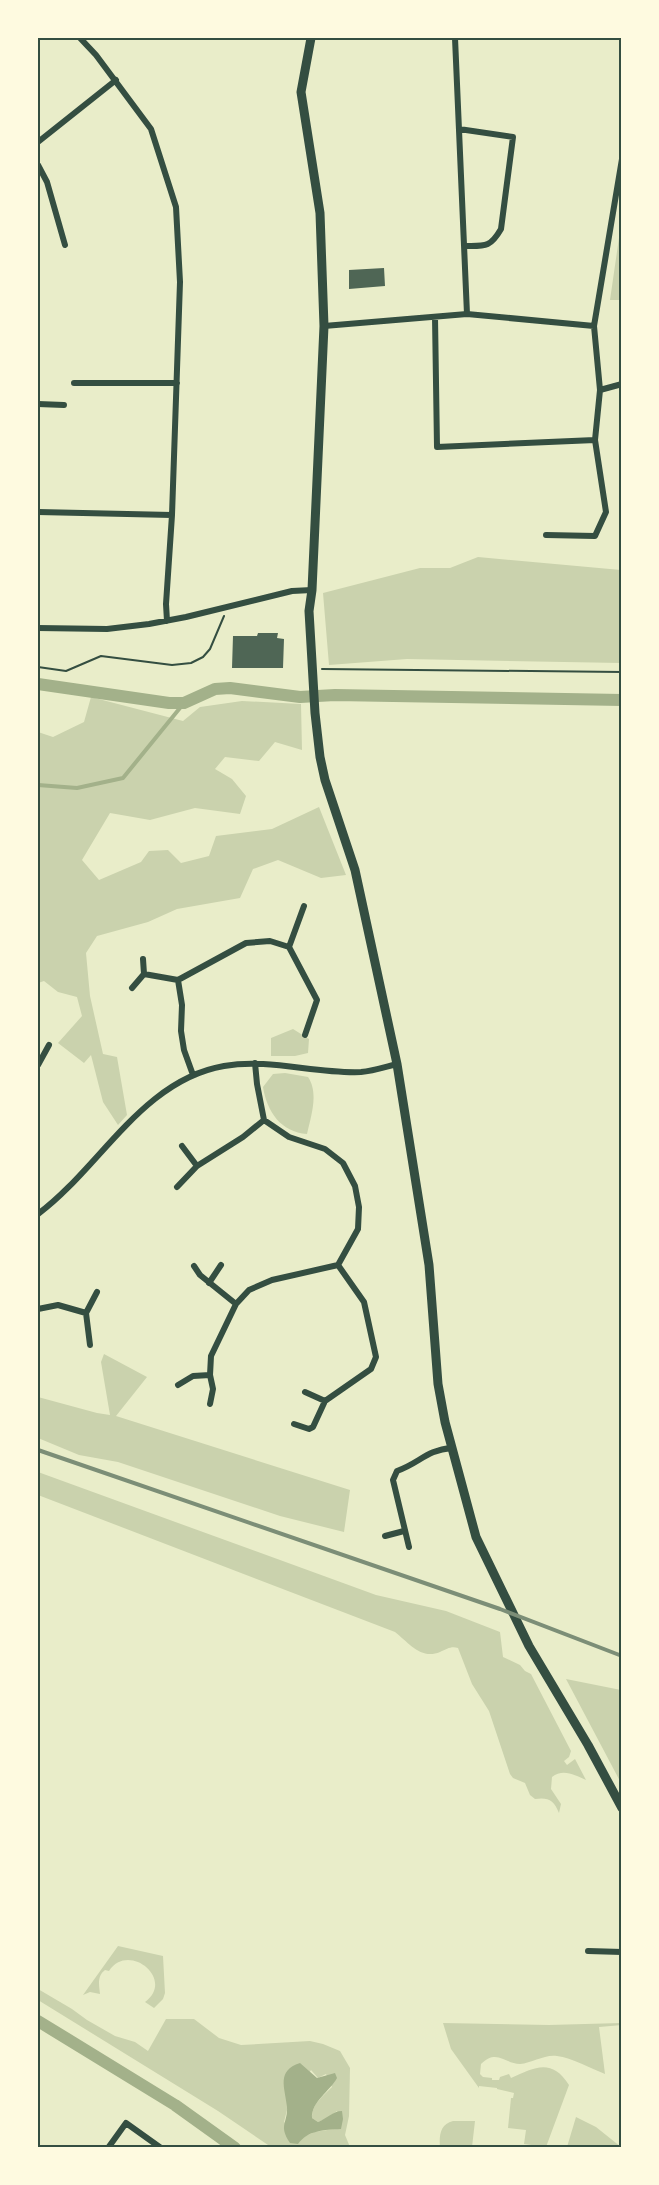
<svg xmlns="http://www.w3.org/2000/svg" width="659" height="2185" font-family="Barlow,sans-serif">
	<style>
		.green { fill: #cad2ad; fill-rule: evenodd }
		.water { fill: #a3b18a }
		.lines { fill: none; stroke-linecap: round; stroke-linejoin: round }
		.stream { stroke: #a3b18a; stroke-width: 4 }
		.canal { stroke: #a3b18a; stroke-width: 12 }
		.building { fill: #4f6655 }
		.path { stroke: #344e41; stroke-width: 2 }
		.minor { stroke: #344e41; stroke-width: 6 }
		.tertiary { stroke: #344e41; stroke-width: 9 }
		.rail { stroke: #7c8e77; stroke-width: 4 }
		.neatline { fill: none; stroke: #344e41; stroke-width: 2 }
	</style>
	<rect width="100%" height="100%" fill="#e9edc9"/>
	<path class="green" d="M 621,224 L 621,300 L 610,300 Z
		M 478,557 L 621,570 L 621,663 L 407,659 L 329,665 L 323,593 L 420,568 L 450,568 Z
		M 91,697 L 183,721 L 200,707 L 242,701 L 301,704 L 302,750 L 275,742 L 259,761 L 225,757 L 215,769 L 232,779 L 246,796 L 240,814 L 195,808 L 150,820 L 110,813 L 82,860 L 99,880 L 141,862 L 149,851 L 168,850 L 181,863 L 209,856 L 216,836 L 272,829 L 319,807 L 346,875 L 321,878 L 278,860 L 253,869 L 240,898 L 177,909 L 148,922 L 97,936 L 86,953 L 90,996 L 103,1054 L 117,1057 L 127,1115 L 118,1125 L 103,1102 L 91,1055 L 84,1063 L 58,1043 L 82,1016 L 77,997 L 58,992 L 44,981 L 38,983 L 38,732 L 53,737 L 84,722 Z
		M 293,1029 L 309,1039 L 308,1053 L 295,1056 L 271,1056 L 271,1038 Z
		M 285,1073 L 308,1077 C 319,1093 311,1116 307,1134 C 281,1132 267,1112 263,1087 L 273,1074 Z
		M 104,1354 L 147,1377 L 116,1416 L 350,1490 L 344,1532 L 280,1516 L 118,1462 L 79,1455 L 38,1438 L 38,1397 L 97,1413 L 110,1415 L 101,1362 Z
		M 38,1472 L 376,1595 L 446,1611 L 500,1632 L 503,1657 L 520,1665 L 525,1671 L 531,1674 L 571,1751 L 569,1757 L 564,1761 L 567,1765 L 575,1759 L 586,1780 C 575,1775 563,1768 552,1777 L 551,1789 L 561,1804 L 559,1813 C 554,1800 548,1797 535,1799 L 530,1795 L 525,1783 L 513,1778 L 510,1774 L 489,1711 L 472,1684 L 458,1648 C 451,1646 447,1649 440,1652 C 421,1660 409,1643 395,1632 L 38,1495 Z
		M 566,1679 L 621,1690 L 621,1783 Z
		M 118,1946 L 163,1956 L 165,1993 L 163,1999 L 154,2008 L 145,2002 C 176,1979 128,1941 109,1971 L 105,1970 C 97,1976 99,1985 100,1994 L 90,1992 L 83,1995 Z
		M 38,1989 L 72,2009 L 87,2020 L 115,2036 L 135,2042 L 148,2051 L 166,2019 L 194,2019 L 219,2038 L 241,2045 L 310,2041 L 323,2044 L 340,2051 L 350,2068 L 349,2116 L 345,2135 L 350,2147 L 271,2147 L 218,2111 L 38,2000 ZM 311,2070 L 318,2078 L 326,2074 L 332,2087 C 323,2096 311,2105 312,2118 L 318,2122 L 326,2119 L 337,2111 L 341,2128 L 314,2132 L 302,2138 L 284,2122 L 287,2110 Z
		M 443,2023 L 549,2025 L 621,2023 L 622,2025 L 599,2027 L 605,2074 C 590,2068 572,2058 557,2056 C 545,2054 532,2063 520,2064 C 505,2064 497,2048 481,2064 L 480,2074 L 483,2077 L 492,2078 L 492,2080 L 499,2080 L 500,2077 L 509,2074 L 511,2078 C 535,2067 552,2058 569,2085 L 546,2147 L 524,2144 L 526,2130 L 508,2128 L 511,2098 L 513,2098 L 514,2093 L 497,2089 L 497,2088 L 479,2086 L 479,2088 L 451,2049 Z
		M 576,2117 L 596,2127 L 621,2147 L 567,2147 Z
		M 453,2121 L 475,2121 L 472,2147 L 440,2147 C 439,2136 440,2124 453,2121 Z"/>
	<path class="water" d="M 300,2063 L 317,2078 L 335,2073 L 337,2078 C 330,2091 311,2102 312,2118 L 318,2122 C 326,2119 333,2111 342,2111 L 343,2119 L 341,2129 C 324,2130 308,2130 298,2144 L 290,2143 C 278,2125 288,2123 287,2107 C 285,2087 276,2071 300,2063 Z"/>
	<g class="lines">
		<path class="stream" d="M 38,785 L 77,788 L 123,778 L 184,703"/>
		<path class="canal" d="M 38,684 L 169,703 L 184,703 L 215,689 L 230,688 L 300,697 L 335,695 L 622,700
			M 38,2021 L 175,2105 L 235,2148"/>
	</g>
	<path class="building" d="M 384,268 L 385,286 L 349,289 L 349,270 Z
		M 258,633 L 278,633 L 277,638 L 284,639 L 283,668 L 232,668 L 233,636 L 257,636 Z"/>
	<g class="lines">
		<path class="path" d="M 38,667 L 66,671 L 101,656 L 172,665 L 191,663 L 203,657 L 210,649 L 224,616
			M 322,669 L 622,672"/>
		<path class="minor" d="M 80,38 L 96,55 L 151,129 L 176,207 L 180,282 L 172,515 L 166,604 L 167,621
			M 455,38 L 467,314
			M 459,129 L 513,137 L 501,229 C 490,248 485,246 464,246
			M 38,142 L 116,80
			M 38,165 L 47,182 L 65,245
			M 435,317 L 437,447 L 595,440
			M 324,326 L 467,314 L 594,326
			M 74,383 L 177,383
			M 600,390 L 622,384
			M 38,404 L 64,405
			M 38,512 L 172,515
			M 546,535 L 595,536 L 606,512 L 595,440 L 600,390 L 594,326 L 622,159
			M 38,628 L 107,629 L 149,624 L 186,617 L 292,591 L 312,590
			M 289,947 L 304,906
			M 144,974 L 178,980
			M 132,988 L 144,974 L 143,959
			M 38,1065 L 49,1045
			M 193,1075 L 184,1050 L 181,1031 L 182,1005 L 178,980 L 246,943 L 270,941 L 289,947 L 317,1000 L 305,1035
			M 182,1146 L 197,1166
			M 177,1187 L 197,1166 L 243,1137 L 264,1120
			M 38,1214 C 100,1168 142,1080 224,1066 C 270,1058 315,1074 361,1072 C 373,1071 385,1067 397,1064
			M 194,1266 L 200,1275 L 236,1304
			M 209,1283 L 221,1265
			M 38,1309 L 58,1305 L 86,1313 L 90,1345
			M 86,1313 L 97,1292
			M 178,1385 L 193,1376 L 210,1375
			M 305,1392 L 325,1401
			M 210,1404 L 213,1389 L 210,1375 L 211,1356 L 236,1304 L 249,1290 L 272,1280 L 338,1265 L 358,1229 L 359,1207 L 355,1186 L 343,1163 L 325,1149 L 289,1137 L 264,1120 L 257,1084 L 255,1063
			M 294,1424 L 309,1429 L 313,1427 L 325,1401 L 371,1369 L 376,1357 L 364,1302 L 338,1265
			M 385,1536 L 404,1531
			M 409,1547 L 393,1480 L 397,1471 C 420,1463 426,1450 452,1448
			M 588,1951 L 622,1952
			M 108,2148 L 126,2123 L 161,2148"/>
		<path class="tertiary" d="M 311,38 L 301,92 L 320,213 L 324,326 L 312,590 L 309,611 L 315,713 L 320,757 L 325,780 L 355,870 L 397,1064 L 429,1265 L 438,1384 L 445,1422 L 476,1537 L 529,1646 L 588,1745 L 622,1808"/>
		<path class="rail" d="M 38,1450 L 500,1609 L 622,1656"/>
	</g>
	<rect width="659" height="2185" fill="none" stroke="#fefae0" stroke-width="78"/>
	<rect x="39" y="39" width="581" height="2107" class="neatline"/>
</svg>
